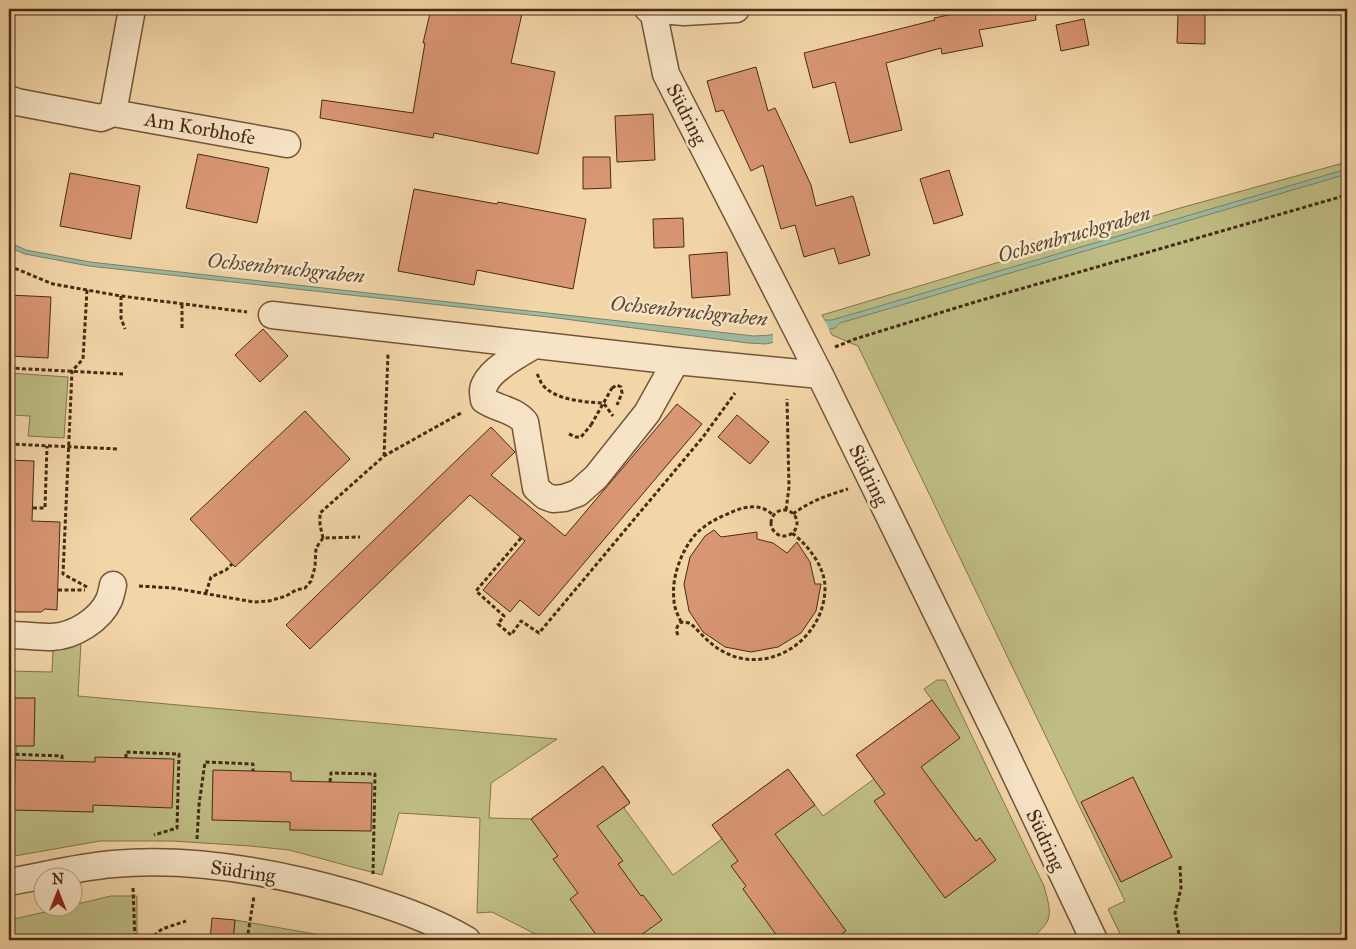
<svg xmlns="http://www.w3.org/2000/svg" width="1356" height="949" font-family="'IM FELL Great Primer',serif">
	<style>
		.green { fill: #bfbd84; stroke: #84744c }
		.water { fill: #9dbaa2; stroke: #7b8069 }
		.pier { fill: #f3d6a8 }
		.building { fill: #d99673; stroke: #482a14 }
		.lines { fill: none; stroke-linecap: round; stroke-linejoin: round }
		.minor-casing { stroke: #735539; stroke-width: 29 }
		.path { stroke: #482a14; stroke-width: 3; stroke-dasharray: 4 2.5; stroke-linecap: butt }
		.minor { stroke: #f7e4c6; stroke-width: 26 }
		.path-bridge { stroke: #482a14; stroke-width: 3; stroke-dasharray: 4 2.5; stroke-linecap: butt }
		.labels { text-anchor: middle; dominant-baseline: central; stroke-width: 5; stroke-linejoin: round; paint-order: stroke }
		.street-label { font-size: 20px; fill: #482a14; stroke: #f7e4c6 }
		.water-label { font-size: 21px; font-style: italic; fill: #594730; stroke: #f7e4c6 }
	</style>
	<rect width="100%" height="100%" fill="#f3d6a8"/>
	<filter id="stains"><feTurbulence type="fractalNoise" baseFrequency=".004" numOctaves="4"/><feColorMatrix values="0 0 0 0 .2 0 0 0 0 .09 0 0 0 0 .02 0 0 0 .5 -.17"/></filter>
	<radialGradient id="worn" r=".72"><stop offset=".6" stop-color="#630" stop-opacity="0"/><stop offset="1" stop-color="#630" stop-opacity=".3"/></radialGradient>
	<path class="green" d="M 1347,162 L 1347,940 L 1123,940 L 1108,909 L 1125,901 L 858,346 L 832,335 L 822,315 L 1180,208 Z
		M 9,373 L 68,377 L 64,438 L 28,436 L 30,416 L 9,415 Z
		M 81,642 L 78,696 L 557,739 L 491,783 L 489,818 L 531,819 L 603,766 L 630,802 L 624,808 L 673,875 L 722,839 L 712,825 L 788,769 L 823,816 L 874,779 L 856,755 L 932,700 L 924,689 L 937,680 L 945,680 L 1044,886 C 1052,915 1054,922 1028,940 L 547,940 L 492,912 L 477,913 L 480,818 L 399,813 L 382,875 L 289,850 L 250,846 L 172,841 L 100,841 L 9,857 L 9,843 L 13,836 L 18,698 L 9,698 L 9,671 L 52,672 L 53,648 Z
		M 111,896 L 137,896 L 137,940 L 9,940 L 9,920 L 72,906 L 73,905 Z
		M 235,920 L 326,936 L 341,940 L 233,940 Z"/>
	<path class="water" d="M 1347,169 L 1347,174 L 840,323 L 835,328 L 766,344 L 748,343 L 557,318 L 89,266 L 25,254 L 9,247 L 9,242 L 26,250 L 90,262 L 754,336 L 770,335 L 825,320 L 832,320 Z"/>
	<path class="pier" d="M 823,318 L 830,331 L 773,345 L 773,332 Z"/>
	<path class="building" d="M 431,9 L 523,9 L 511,63 L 555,72 L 538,154 L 434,133 L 433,138 L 320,118 L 322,100 L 413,113 L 425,43 L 423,43 Z
		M 977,9 L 1035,9 L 1036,20 L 979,30 L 983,46 L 942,54 L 941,48 L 886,63 L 902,130 L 850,143 L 835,82 L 813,88 L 804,53 L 935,20 L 934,18 Z
		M 1178,14 L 1205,14 L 1205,44 L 1177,43 Z
		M 1084,19 L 1089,45 L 1061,51 L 1056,25 Z
		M 756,67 L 768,111 L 775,108 L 811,185 L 816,206 L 853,196 L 870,255 L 839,264 L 834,248 L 804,257 L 795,225 L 781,229 L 763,165 L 751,171 L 723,110 L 716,112 L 707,81 Z
		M 653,114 L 655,160 L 617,162 L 615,116 Z
		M 198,154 L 269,168 L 257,223 L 186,208 Z
		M 583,157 L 610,157 L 611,188 L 583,189 Z
		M 949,170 L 963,215 L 934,224 L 920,179 Z
		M 70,173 L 140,186 L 131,239 L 60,226 Z
		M 414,189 L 497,204 L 498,202 L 586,219 L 573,289 L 477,270 L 474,285 L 398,271 Z
		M 683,218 L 684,247 L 654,248 L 653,219 Z
		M 727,252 L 730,295 L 692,298 L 689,255 Z
		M 9,295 L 51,297 L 48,358 L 9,356 Z
		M 263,329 L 288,356 L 260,382 L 235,355 Z
		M 677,404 L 702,424 L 539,616 L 520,600 L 510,612 L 483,590 L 525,541 L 470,495 L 310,649 L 286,625 L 491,427 L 515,452 L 491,475 L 565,536 Z
		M 305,411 L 350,459 L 235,567 L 190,519 Z
		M 737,415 L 769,442 L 750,464 L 718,437 Z
		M 9,460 L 34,461 L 32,521 L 60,522 L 57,610 L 45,609 L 41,612 L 16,612 L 9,601 Z
		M 714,530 L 721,537 L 757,532 L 757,539 L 773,543 L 787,553 L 797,542 L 810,562 L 815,584 L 821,584 L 816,611 L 801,633 L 778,647 L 751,652 L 725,647 L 703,632 L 689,611 L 684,584 L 690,557 L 705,536 Z
		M 9,698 L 35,698 L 34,746 L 9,746 Z
		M 932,700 L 960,738 L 921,767 L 976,841 L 980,838 L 996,860 L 945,898 L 874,801 L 885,794 L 856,755 Z
		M 95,757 L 174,759 L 172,808 L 93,805 L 93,812 L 14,810 L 15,760 L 95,762 Z
		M 603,766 L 630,803 L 597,826 L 623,861 L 618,864 L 641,896 L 643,895 L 662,920 L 634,940 L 600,940 L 570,899 L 578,893 L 553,859 L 558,856 L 531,819 Z
		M 788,769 L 815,805 L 775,834 L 846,931 L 833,940 L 780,940 L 743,889 L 746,886 L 731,866 L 738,861 L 712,825 Z
		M 213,770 L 291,772 L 291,781 L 372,783 L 371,831 L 290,830 L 290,822 L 212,820 Z
		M 1133,777 L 1172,857 L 1121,882 L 1081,802 Z
		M 212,918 L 235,920 L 233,940 L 210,940 Z"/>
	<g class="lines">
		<g class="minor-casing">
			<path id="minor" d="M 648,9 L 684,12 L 736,9
				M 653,10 L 666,74 L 820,375 L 997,736 L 1094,940
				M 9,99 L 17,102 L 101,118 L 113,113 L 132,9
				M 113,113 L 287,144
				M 272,315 L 676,361 L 820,375
				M 535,345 C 521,353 491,369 485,384 C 482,389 483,394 484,400 C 497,409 514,409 525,422 L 536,488 L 545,496 L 553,499 L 564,498 L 578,493 L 596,477 L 647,413 L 676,361
				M 9,635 C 23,635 38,637 52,637 C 74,636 100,620 109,600 C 111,595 112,590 113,585
				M 9,882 C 43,876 78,867 113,864 C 193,857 275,872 352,894 C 392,906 431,919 467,940"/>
		</g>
		<path class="path" d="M 9,266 L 53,284 L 121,296 L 247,312
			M 87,290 L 83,359 L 72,371 L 63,574 L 87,587
			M 121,296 L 121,318 L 125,329
			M 182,328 L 182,304
			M 835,347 L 855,339 L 975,302 L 1347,195
			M 9,368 L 123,374
			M 537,374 C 539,377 540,381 542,384 C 554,400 584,402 602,403 L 605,405 L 613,416
			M 612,388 L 617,385 L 621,387 L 622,393 L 617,405
			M 569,434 L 576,437 L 581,437 L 591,425
			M 9,444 L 119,449
			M 384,456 L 388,354
			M 33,508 L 45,508 L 47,446
			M771 523a13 13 0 1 1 26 0a13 13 0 1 1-26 0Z
			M 786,510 L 789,487 L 787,399
			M 793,514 C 810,501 828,495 848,489
			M 323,538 L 320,525 L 320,513 L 384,456 L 461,413
			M 521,538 L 476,591 L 504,616 L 498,624 L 511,635 L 521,621 L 539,633 L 703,437 L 735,393
			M 139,586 L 173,588 L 254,602 L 269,601 L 286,596 L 296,590 L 305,588 L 311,581 L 315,567 L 316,548 L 323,538 L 360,537
			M 58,590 L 85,590
			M 206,593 L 211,577 L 226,570 L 232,564
			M 681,622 C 678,615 674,608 674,600 C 671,579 681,551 695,535 C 704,525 717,518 730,513 C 744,506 761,503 773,515
			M 678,635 C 675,629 677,626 681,622 L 690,623 C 701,633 710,645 724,652 C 769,676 823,640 825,590 C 826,568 809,546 792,533
			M 9,754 L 62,756 L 62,761
			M 126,758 L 126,752 L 179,754 L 177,828 L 154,835
			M 330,782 L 331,773 L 375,774 L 373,874
			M 9,790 L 12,754
			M 197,839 L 199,805 L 205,762 L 253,764 L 253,771
			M 1180,866 L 1181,888 L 1175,913 L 1180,940
			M 133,888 L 135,940
			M 149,940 L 162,929 L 186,921
			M 247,940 L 254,896"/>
		<use href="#minor" class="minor"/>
		<path class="path-bridge" d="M 591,425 L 612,388"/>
	</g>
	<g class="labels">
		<g class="street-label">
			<text transform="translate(687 114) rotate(63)">Südring</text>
			<text transform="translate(200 128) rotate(10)">Am Korbhofe</text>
			<text transform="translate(869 475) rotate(64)">Südring</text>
			<text transform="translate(1046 840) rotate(65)">Südring</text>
			<text transform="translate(243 871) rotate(8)">Südring</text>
		</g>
		<g class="water-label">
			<text transform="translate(1074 234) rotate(-16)">Ochsenbruchgraben</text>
			<text transform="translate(286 268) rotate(6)">Ochsenbruchgraben</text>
			<text transform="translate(689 311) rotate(6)">Ochsenbruchgraben</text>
		</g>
	</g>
	<rect width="1356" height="949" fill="none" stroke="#f3d6a8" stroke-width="30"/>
	<rect x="10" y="10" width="1336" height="929" fill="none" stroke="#482a14" stroke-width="2.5"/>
	<rect x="15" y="15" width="1326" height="919" fill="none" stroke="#482a14"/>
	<g transform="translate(58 892)"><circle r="24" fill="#f7e4c6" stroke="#b19a7f"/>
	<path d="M0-4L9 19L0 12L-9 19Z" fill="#8f2418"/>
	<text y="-8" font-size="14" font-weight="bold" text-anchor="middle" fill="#482a14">N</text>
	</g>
	<rect width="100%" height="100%" filter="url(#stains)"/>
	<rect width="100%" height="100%" fill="url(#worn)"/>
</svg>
